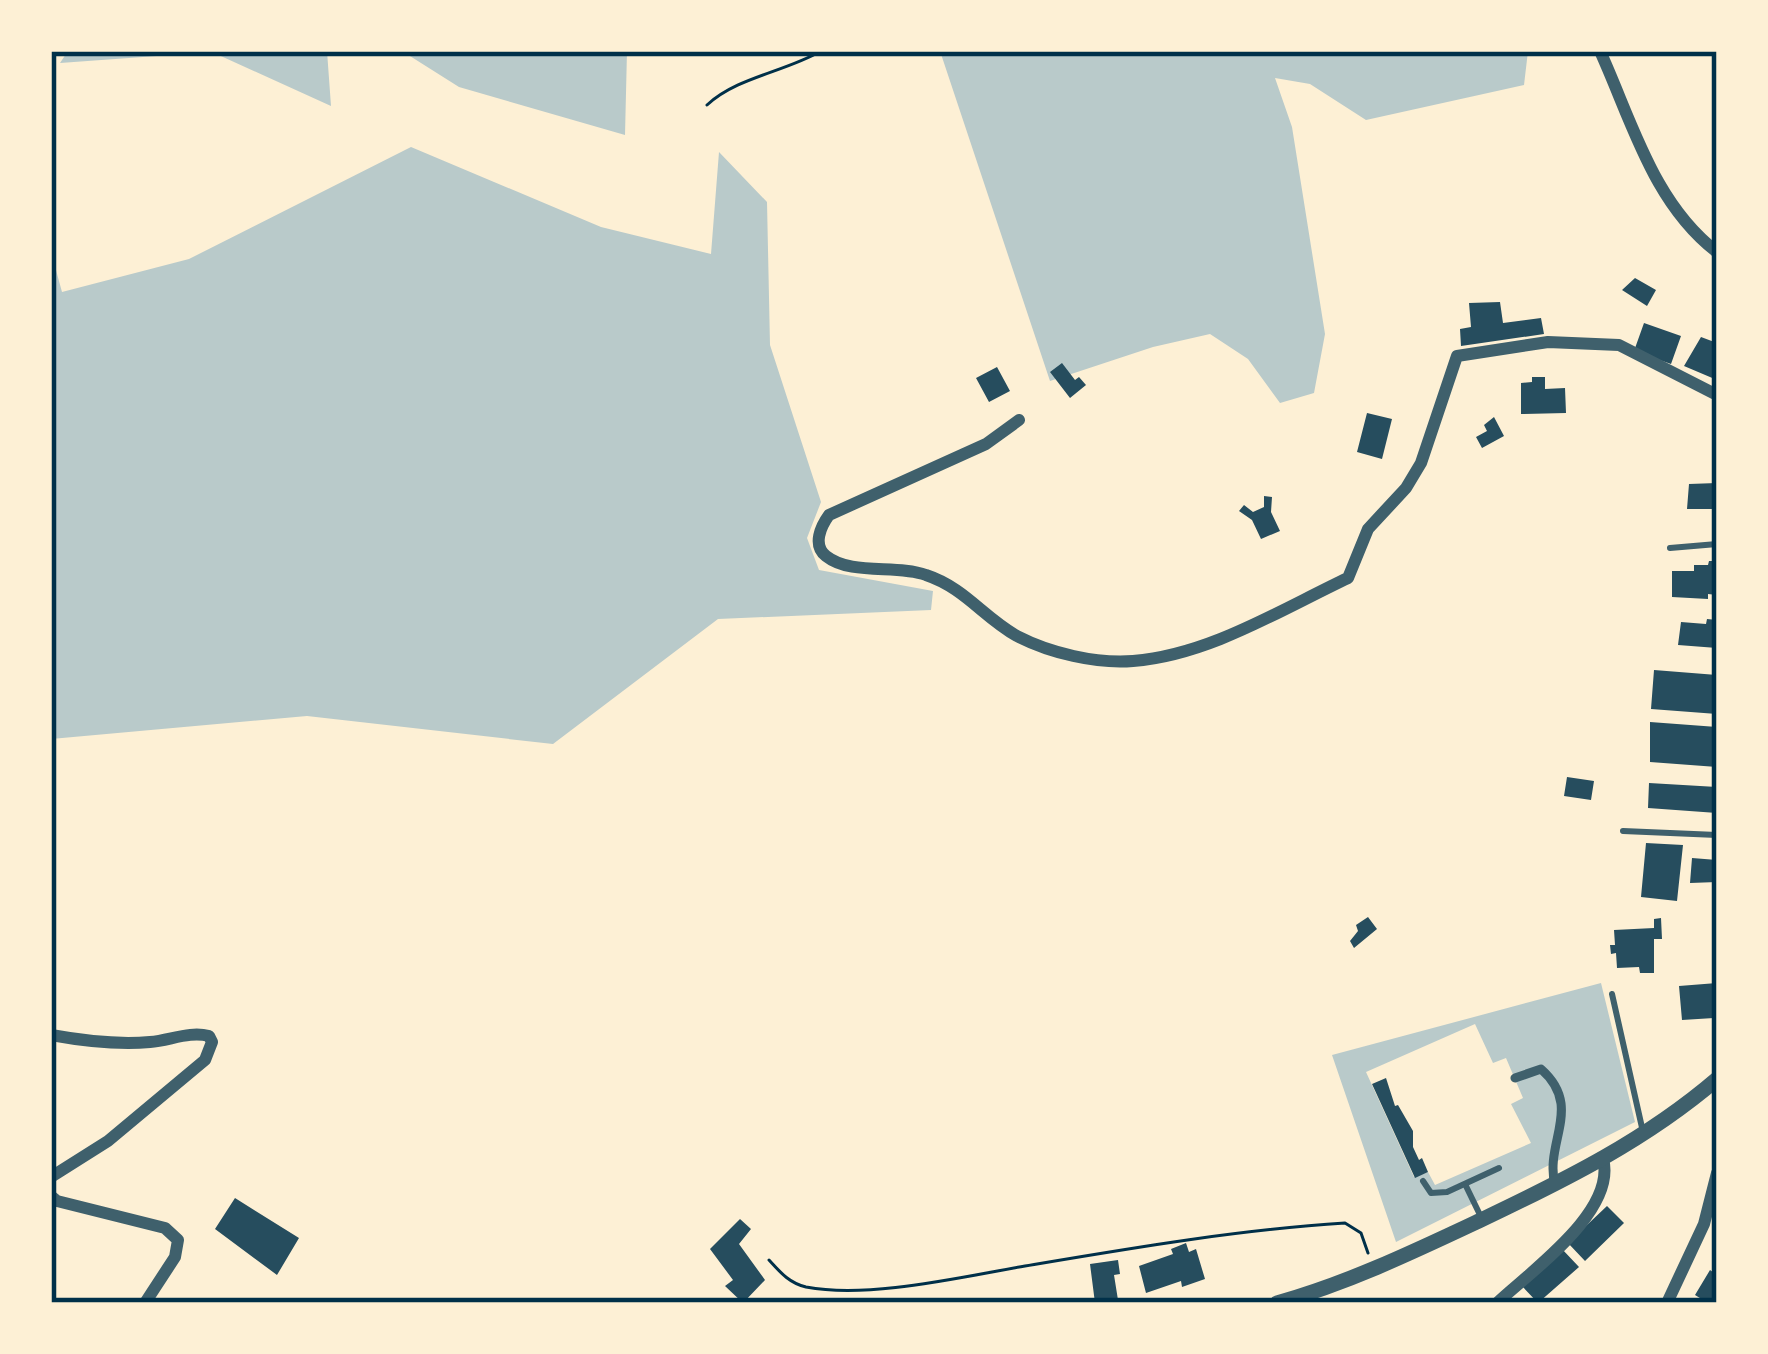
<svg xmlns="http://www.w3.org/2000/svg" width="1768" height="1354" font-family="Raleway,sans-serif">
	<style>
		.green { fill: #b9caca; fill-rule: evenodd }
		.building { fill: #264d5e }
		.lines { fill: none; stroke-linecap: round; stroke-linejoin: round }
		.path { stroke: #003049; stroke-width: 3 }
		.service { stroke: #3f606c; stroke-width: 6 }
		.pedestrian { stroke: #3f606c; stroke-width: 9 }
		.minor { stroke: #3f606c; stroke-width: 12 }
		.tertiary { stroke: #3f606c; stroke-width: 15 }
		.neatline { fill: none; stroke: #003049; stroke-width: 4.5 }
	</style>
	<rect width="100%" height="100%" fill="#fdf0d5"/>
	<path class="green" d="M 68,51 L 327,51 L 331,106 L 212,52 L 60,63 Z
		M 402,51 L 627,51 L 625,135 L 459,87 Z
		M 940,51 L 1528,51 L 1524,85 L 1366,120 L 1310,84 L 1275,78 L 1292,127 L 1325,334 L 1314,393 L 1280,403 L 1248,359 L 1210,334 L 1153,347 L 1050,381 Z
		M 411,147 L 601,227 L 711,254 L 719,152 L 767,202 L 770,345 L 821,502 L 807,538 L 819,570 L 933,591 L 931,610 L 718,619 L 553,744 L 307,716 L 51,739 L 51,252 L 62,292 L 189,259 Z
		M 1601,983 L 1635,1122 L 1396,1242 L 1332,1055 ZM 1475,1024 L 1493,1063 L 1506,1058 L 1523,1098 L 1511,1104 L 1531,1143 L 1435,1185 L 1428,1172 L 1414,1177 L 1366,1072 Z"/>
	<path class="building" d="M 1635,278 L 1656,290 L 1647,306 L 1622,290 Z
		M 1500,302 L 1503,323 L 1541,318 L 1544,334 L 1461,346 L 1460,329 L 1471,327 L 1469,303 Z
		M 1644,323 L 1681,336 L 1671,364 L 1634,351 Z
		M 1701,337 L 1717,343 L 1717,380 L 1684,366 Z
		M 1062,363 L 1075,380 L 1079,377 L 1086,385 L 1070,398 L 1050,372 Z
		M 997,367 L 1010,391 L 989,402 L 976,378 Z
		M 1532,377 L 1545,377 L 1545,389 L 1565,388 L 1566,413 L 1521,414 L 1521,383 L 1532,382 Z
		M 1367,413 L 1392,419 L 1382,459 L 1357,452 Z
		M 1494,417 L 1504,436 L 1482,448 L 1476,437 L 1487,431 L 1484,425 Z
		M 1717,483 L 1717,509 L 1687,509 L 1689,484 Z
		M 1264,496 L 1272,497 L 1271,512 L 1280,531 L 1261,539 L 1252,520 L 1239,511 L 1244,505 L 1253,512 L 1264,507 Z
		M 1709,561 L 1717,561 L 1717,595 L 1708,594 L 1708,599 L 1672,597 L 1672,571 L 1694,571 L 1694,565 L 1708,565 Z
		M 1707,619 L 1717,620 L 1717,648 L 1678,645 L 1681,622 L 1706,624 Z
		M 1654,670 L 1717,675 L 1717,714 L 1651,709 Z
		M 1650,722 L 1717,727 L 1717,767 L 1650,762 Z
		M 1567,777 L 1594,781 L 1591,800 L 1564,796 Z
		M 1649,783 L 1717,787 L 1717,813 L 1648,808 Z
		M 1646,843 L 1683,845 L 1677,901 L 1641,897 Z
		M 1692,858 L 1717,860 L 1717,882 L 1690,883 Z
		M 1368,917 L 1377,929 L 1354,948 L 1350,941 L 1358,931 L 1356,925 Z
		M 1661,918 L 1662,939 L 1654,939 L 1654,973 L 1640,973 L 1639,967 L 1617,968 L 1616,953 L 1611,954 L 1610,945 L 1615,945 L 1614,930 L 1654,928 L 1654,919 Z
		M 1717,983 L 1714,1018 L 1682,1020 L 1679,986 Z
		M 1386,1078 L 1395,1106 L 1398,1105 L 1413,1131 L 1413,1147 L 1419,1160 L 1422,1158 L 1428,1172 L 1415,1178 L 1372,1084 Z
		M 235,1198 L 299,1238 L 277,1275 L 215,1229 Z
		M 1607,1206 L 1624,1223 L 1585,1261 L 1568,1243 Z
		M 740,1219 L 751,1229 L 739,1244 L 765,1280 L 743,1303 L 725,1286 L 733,1280 L 710,1249 Z
		M 1186,1243 L 1189,1252 L 1196,1249 L 1205,1279 L 1182,1287 L 1181,1281 L 1146,1293 L 1139,1266 L 1173,1254 L 1171,1249 Z
		M 1562,1249 L 1579,1267 L 1538,1303 L 1522,1286 Z
		M 1118,1260 L 1120,1274 L 1114,1275 L 1118,1300 L 1095,1303 L 1090,1264 Z
		M 1710,1270 L 1717,1275 L 1717,1303 L 1708,1303 L 1695,1295 Z"/>
	<g class="lines">
		<path class="path" d="M 707,105 C 737,77 785,72 821,51
			M 769,1260 C 780,1272 789,1283 806,1287 C 869,1299 961,1277 1025,1266 C 1132,1248 1237,1230 1345,1223 L 1361,1233 L 1368,1253"/>
		<path class="service" d="M 1670,548 L 1717,544
			M 1623,831 L 1717,835
			M 1612,994 L 1643,1132
			M 1423,1181 L 1431,1193 L 1447,1192 L 1499,1168
			M 1465,1184 L 1482,1219"/>
		<path class="pedestrian" d="M 1515,1078 L 1541,1069 C 1584,1107 1544,1142 1555,1185"/>
		<path class="minor" d="M 1600,51 C 1632,121 1653,203 1717,252
			M 1019,420 L 986,444 L 829,515 C 821,526 812,545 826,556 C 851,576 897,564 926,575 C 965,588 983,617 1017,636 C 1050,653 1096,664 1133,661 C 1209,655 1280,610 1348,578 L 1368,529 L 1406,488 L 1421,463 L 1457,356 L 1548,342 L 1619,345 L 1717,395
			M 51,1035 C 84,1041 117,1045 150,1042 C 171,1040 190,1031 209,1036 L 212,1042 L 205,1060 L 108,1141 L 51,1177
			M 51,1196 L 57,1201 L 165,1228 L 178,1240 L 175,1257 L 145,1303
			M 1497,1303 C 1531,1271 1617,1211 1603,1159
			M 1667,1303 L 1704,1224 L 1717,1173"/>
		<path class="tertiary" d="M 1277,1303 C 1348,1283 1413,1252 1481,1220 C 1565,1180 1646,1140 1717,1079"/>
	</g>
	<rect width="1768" height="1354" fill="none" stroke="#fdf0d5" stroke-width="108"/>
	<rect x="54" y="54" width="1660" height="1246" class="neatline"/>
</svg>
